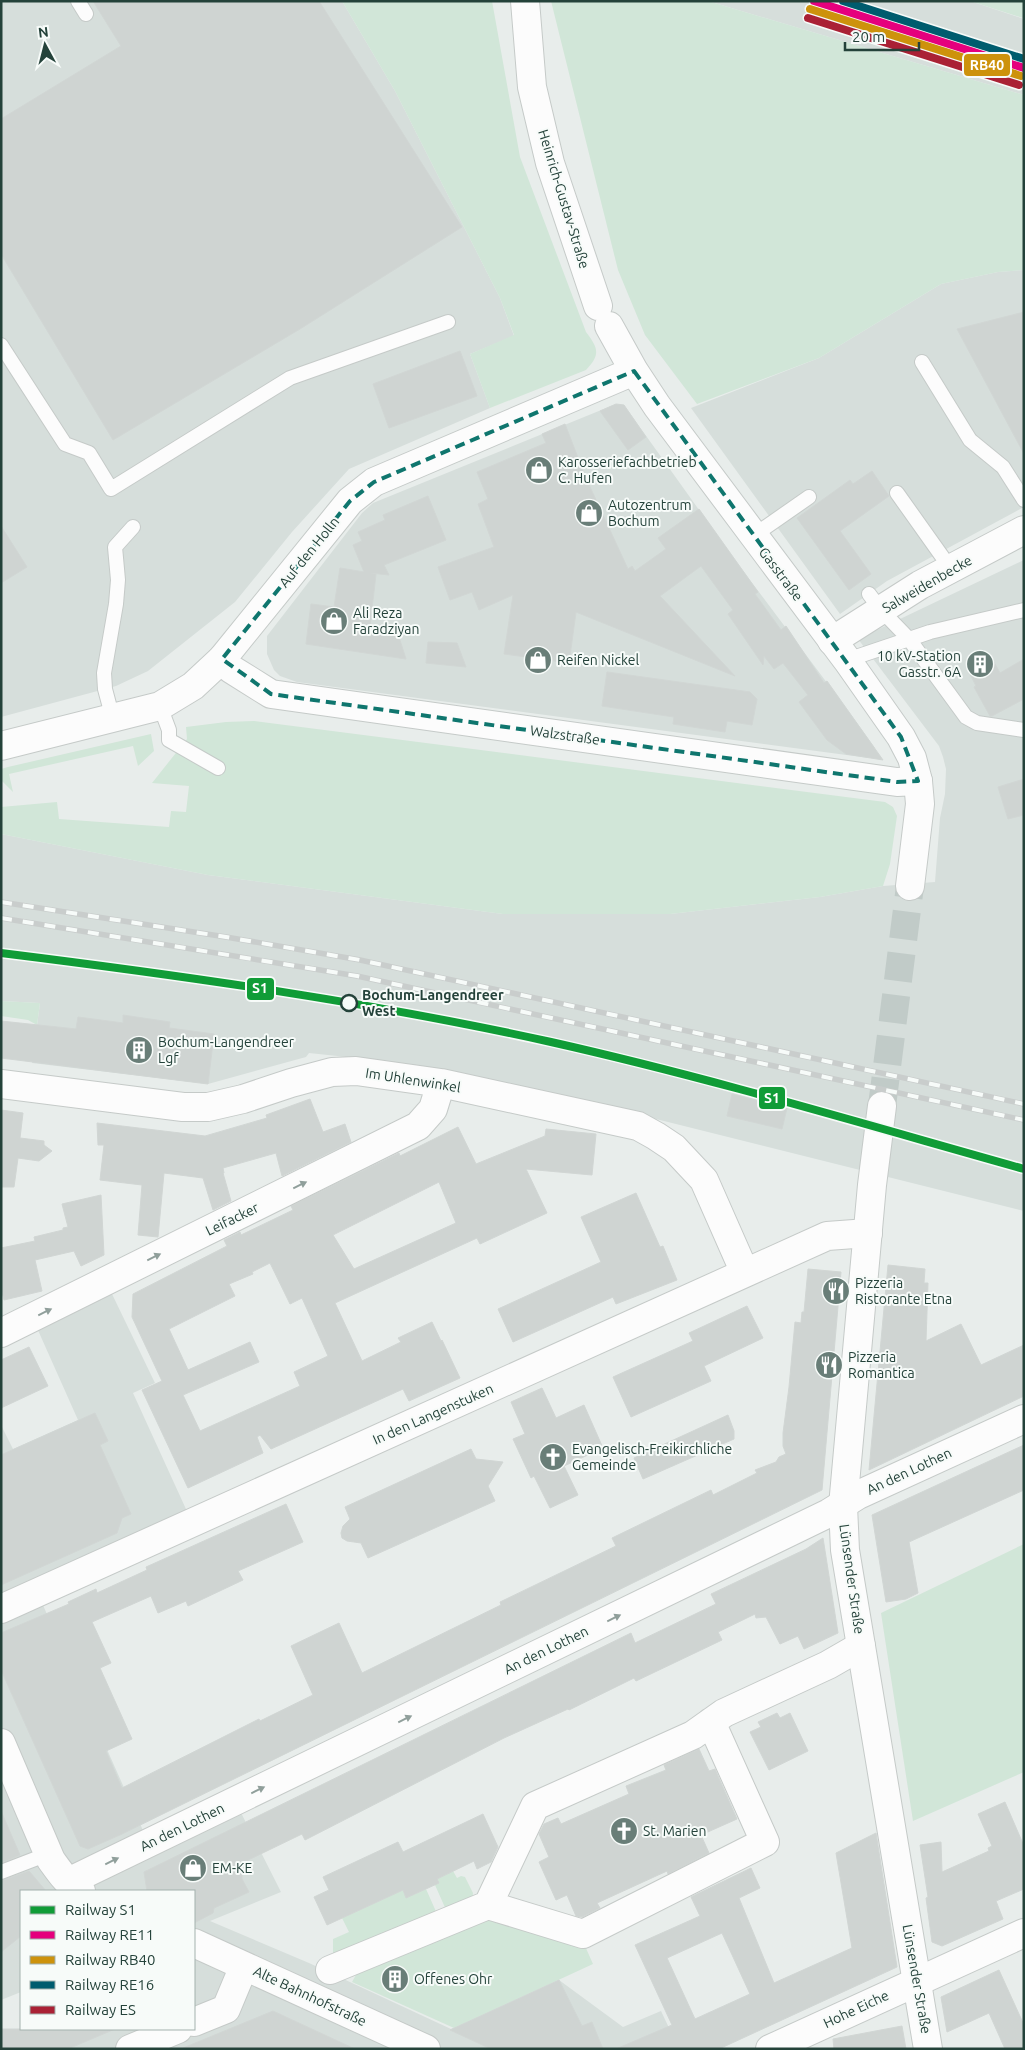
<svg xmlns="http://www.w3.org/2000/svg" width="1025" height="2050" font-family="Ubuntu,sans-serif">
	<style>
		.built { fill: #d6dedb }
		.green { fill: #d1e6d8 }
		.building { fill: #cfd4d2; stroke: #d1d6d4; fill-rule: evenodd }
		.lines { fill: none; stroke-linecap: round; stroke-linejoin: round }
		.tertiary-tunnel { stroke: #c1cbc8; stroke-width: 28; stroke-dasharray: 28 14; stroke-linecap: butt }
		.service-casing { stroke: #c5cac8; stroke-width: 16 }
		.minor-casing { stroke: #c5cac8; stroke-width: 30 }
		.tertiary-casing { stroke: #c5cac8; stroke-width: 30 }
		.service { stroke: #fcfcfc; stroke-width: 14 }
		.minor { stroke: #fcfcfc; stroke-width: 28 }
		.tertiary { stroke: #fcfcfc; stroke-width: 28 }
		.rail-casing { stroke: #c9cdcc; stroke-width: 5.5 }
		.rail { stroke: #f7fbf9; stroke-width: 4; stroke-dasharray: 11; stroke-linecap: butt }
		.rail-1-casing { stroke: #f7fbf9; stroke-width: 11 }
		.rail-2-casing { stroke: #f7fbf9; stroke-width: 11 }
		.rail-3-casing { stroke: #f7fbf9; stroke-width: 11 }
		.rail-4-casing { stroke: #f7fbf9; stroke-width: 11 }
		.rail-5-casing { stroke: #f7fbf9; stroke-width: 11 }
		.rail-1 { stroke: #109c37; stroke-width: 8 }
		.rail-2 { stroke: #e5007d; stroke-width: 8 }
		.rail-3 { stroke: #cd920c; stroke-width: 8 }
		.rail-4 { stroke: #005c6e; stroke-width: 8 }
		.rail-5 { stroke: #aa2135; stroke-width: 8 }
		.oneway { fill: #909f9b }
		.marked { fill: none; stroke: #0f766e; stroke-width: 4; stroke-dasharray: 10 6; stroke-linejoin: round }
		.stop-dot { fill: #f7fbf9; stroke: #24423a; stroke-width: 2.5 }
		.labels { text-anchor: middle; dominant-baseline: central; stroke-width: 4; stroke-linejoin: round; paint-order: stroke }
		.street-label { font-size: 14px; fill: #24423a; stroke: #f7fbf9 }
		.poi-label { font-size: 14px; fill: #24423a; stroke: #f7fbf9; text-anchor: start }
		.stop-label { font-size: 14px; font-weight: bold; fill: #24423a; stroke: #f7fbf9; text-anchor: start }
		.line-badge { stroke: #f7fbf9; stroke-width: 2 }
		.badge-label { font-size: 14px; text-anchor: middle; font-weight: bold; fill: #fff }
	</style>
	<rect width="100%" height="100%" fill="#e8edeb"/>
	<path class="built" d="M 1,1 L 342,1 L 395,91 L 500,298 L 514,336 L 470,354 L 490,408 L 349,469 L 292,532 L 235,602 L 148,671 L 116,686 L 1,717 Z
		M 708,1 L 970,1 L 1024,19 L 1024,95 Z
		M 1024,270 L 1024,507 L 887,581 L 840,614 L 691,408 L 819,358 L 941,284 L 998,272 Z
		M 616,404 L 624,405 L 732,556 L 854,719 L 875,748 L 869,758 L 297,682 L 280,676 L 274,670 L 267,654 L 267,636 L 362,513 L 373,503 Z
		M 1024,560 L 1024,1211 L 608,1107 L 478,1078 L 394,1062 L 309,1053 L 306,1057 L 208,1084 L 32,1063 L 40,1003 L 1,1001 L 1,834 L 208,875 L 503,914 L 670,914 L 820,897 L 883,886 L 935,882 L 940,818 L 945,794 L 946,769 L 943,757 L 939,746 L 858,639 Z
		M 112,1294 L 155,1383 L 133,1393 L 196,1531 L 42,1603 L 145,1835 L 231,1793 L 281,1892 L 210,1921 L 309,1963 L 451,2029 L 559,1980 L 623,2027 L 661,2011 L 679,2049 L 52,2049 L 43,2029 L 194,2029 L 194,1891 L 21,1891 L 21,1992 L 1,2000 L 1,1425 L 13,1449 L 78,1420 L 37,1328 Z"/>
	<path class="green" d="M 342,1 L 492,1 L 520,157 L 586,332 C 598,348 601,354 586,370 L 490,408 L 470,354 L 514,335 L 500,298 L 395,91 Z
		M 551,1 L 708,1 L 1024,95 L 1024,270 L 998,272 L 941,284 L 819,358 L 697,404 L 645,335 L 618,270 Z
		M 970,1 L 1024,1 L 1024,19 L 1023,18 Z
		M 254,721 L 885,802 L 893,807 L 897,816 L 890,864 L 883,886 L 820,897 L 670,914 L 503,914 L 208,875 L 1,834 L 1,807 L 57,802 L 59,819 L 169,827 L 171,811 L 186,812 L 189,786 L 152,783 L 187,739 L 186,727 L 226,722 Z
		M 151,734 L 154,751 L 138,766 L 133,746 L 9,774 L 13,792 L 1,780 L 1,769 L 8,767 Z
		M 1,1001 L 40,1003 L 37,1025 L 28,1020 L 1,1016 Z
		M 1024,1544 L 1024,1772 L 913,1821 L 881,1613 Z
		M 453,1871 L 457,1878 L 461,1876 L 465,1877 L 473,1893 L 472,1901 L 447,1912 L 435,1885 L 437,1879 Z
		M 426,1889 L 438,1916 L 344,1954 L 333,1954 L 333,1939 L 349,1932 L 342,1918 L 403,1890 L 406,1898 Z
		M 483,1918 L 585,1946 L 593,1964 L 454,2028 L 352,1982 L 362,1964 Z"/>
	<path class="building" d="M 93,1 L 319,1 L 462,227 L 300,329 L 113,440 L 1,254 L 1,119 L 121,46 Z
		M 1024,312 L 1024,454 L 957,329 Z
		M 460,351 L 477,396 L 389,428 L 373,384 Z
		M 616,404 L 624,405 L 646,437 L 628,450 L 600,411 Z
		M 565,424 L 585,476 L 628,569 L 632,566 L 635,571 L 666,549 L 658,538 L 699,509 L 758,592 L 755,594 L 781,630 L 786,626 L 824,683 L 827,681 L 883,760 L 846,754 L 827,740 L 799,702 L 808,695 L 783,663 L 774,669 L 764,656 L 763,665 L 728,614 L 733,610 L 701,566 L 660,596 L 735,676 L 576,612 L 569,663 L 504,654 L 513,595 L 479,610 L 472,592 L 450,600 L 438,567 L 494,547 L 478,504 L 488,499 L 477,472 L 546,443 L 542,434 Z
		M 872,471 L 889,496 L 840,531 L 871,574 L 849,590 L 797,518 L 850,480 L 853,484 Z
		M 428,496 L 446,540 L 384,565 L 389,575 L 371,573 L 376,574 L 370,626 L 397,631 L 406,659 L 306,644 L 311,604 L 334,607 L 340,568 L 364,572 L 353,545 L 362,541 L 358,532 L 385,520 L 383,515 Z
		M 1,526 L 27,567 L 1,583 Z
		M 428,642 L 457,643 L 466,667 L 426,663 Z
		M 989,653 L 1000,673 L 1024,659 L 1024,699 L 992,716 L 990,716 L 974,687 L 976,686 L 966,666 Z
		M 607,672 L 750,692 L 757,699 L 752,725 L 727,721 L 725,732 L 673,724 L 674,717 L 602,706 Z
		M 1024,779 L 1024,815 L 1008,819 L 998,787 Z
		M 123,1015 L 170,1022 L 169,1028 L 214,1034 L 208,1084 L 1,1058 L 1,1021 L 76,1029 L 78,1017 L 123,1023 Z
		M 732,1094 L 787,1108 L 782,1129 L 727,1116 Z
		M 310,1099 L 323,1132 L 345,1124 L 351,1142 L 282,1176 L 276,1153 L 223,1168 L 224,1173 L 223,1173 L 231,1201 L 213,1210 L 203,1178 L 164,1173 L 158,1237 L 138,1235 L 142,1185 L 100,1180 L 104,1145 L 98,1145 L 97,1123 L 205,1136 L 267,1118 L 266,1115 Z
		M 1,1110 L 23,1113 L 20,1138 L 44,1141 L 44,1145 L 52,1151 L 39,1161 L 18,1158 L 14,1187 L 1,1187 Z
		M 458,1127 L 476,1164 L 545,1136 L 546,1129 L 596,1134 L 592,1175 L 526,1169 L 547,1213 L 480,1244 L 477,1238 L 335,1303 L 362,1361 L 401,1342 L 398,1338 L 432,1322 L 441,1341 L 442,1340 L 460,1378 L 409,1401 L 403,1389 L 271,1449 L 260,1435 L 257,1437 L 263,1453 L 188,1488 L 142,1390 L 162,1381 L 132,1317 L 133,1294 L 227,1246 L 224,1240 L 240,1232 L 241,1235 L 293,1210 L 291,1206 L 399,1153 L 400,1156 ZM 439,1182 L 456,1223 L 354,1269 L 333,1235 ZM 270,1263 L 290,1304 L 302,1298 L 328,1356 L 294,1372 L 300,1386 L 200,1431 L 183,1395 L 259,1362 L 250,1342 L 188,1370 L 169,1329 L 235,1296 L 229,1284 L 253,1274 L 252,1272 Z
		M 636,1193 L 660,1247 L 663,1246 L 677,1280 L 616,1304 L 613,1297 L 513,1342 L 498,1309 L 601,1262 L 581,1217 Z
		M 101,1195 L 104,1255 L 81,1266 L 74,1251 L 35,1260 L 42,1291 L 4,1300 L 1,1288 L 1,1248 L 35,1241 L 34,1237 L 63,1230 L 63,1228 L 68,1227 L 62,1204 Z
		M 888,1265 L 925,1269 L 924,1283 L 928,1283 L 926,1341 L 961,1324 L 981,1365 L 1024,1345 L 1024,1396 L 869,1470 Z
		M 808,1269 L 841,1272 L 822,1490 L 122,1834 L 88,1849 L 80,1846 L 1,1670 L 1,1633 L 69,1604 L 68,1602 L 96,1589 L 97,1593 L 147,1570 L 146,1567 L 286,1504 L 303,1542 L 238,1571 L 243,1580 L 188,1606 L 186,1601 L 158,1613 L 151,1596 L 92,1622 L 111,1663 L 100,1668 L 132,1739 L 106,1751 L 122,1788 L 259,1719 L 260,1721 L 313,1695 L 291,1646 L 339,1623 L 362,1673 L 501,1605 L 500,1602 L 616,1546 L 612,1538 L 711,1490 L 713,1495 L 757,1473 L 755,1470 L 776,1462 L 779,1457 L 786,1454 L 783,1446 L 783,1433 L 789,1387 L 795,1322 L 801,1323 L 802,1312 L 804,1312 Z
		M 747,1306 L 763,1338 L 704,1366 L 711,1381 L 631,1417 L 613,1377 L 693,1341 L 689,1333 Z
		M 29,1347 L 48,1386 L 1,1408 L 1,1360 Z
		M 542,1388 L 556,1418 L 584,1405 L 603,1448 L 564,1466 L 578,1495 L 550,1508 L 534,1476 L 531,1478 L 513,1439 L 525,1434 L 511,1402 Z
		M 95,1413 L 108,1441 L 100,1445 L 131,1514 L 122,1518 L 117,1533 L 1,1585 L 1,1455 Z
		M 728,1415 L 734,1431 L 734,1439 L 643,1479 L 634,1458 Z
		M 1024,1445 L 1024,1490 L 909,1542 L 918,1593 L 906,1599 L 886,1602 L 872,1515 Z
		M 471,1449 L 476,1459 L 503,1462 L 488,1486 L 495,1501 L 368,1558 L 361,1543 L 347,1541 L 342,1538 L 341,1533 L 343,1526 L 350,1519 L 345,1507 Z
		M 823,1538 L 838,1633 L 804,1649 L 798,1636 L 780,1644 L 766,1617 L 756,1618 L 755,1614 L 718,1632 L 722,1640 L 636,1681 L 634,1678 L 569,1710 L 568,1709 L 504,1738 L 305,1840 L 302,1834 L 242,1863 L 242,1879 L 249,1892 L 214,1908 L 213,1913 L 194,1923 L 194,1891 L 147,1891 L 144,1872 L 631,1633 L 635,1643 L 716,1604 L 711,1594 L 806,1549 Z
		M 777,1713 L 780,1718 L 790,1713 L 808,1751 L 769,1770 L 750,1732 L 761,1727 L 758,1722 Z
		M 699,1749 L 709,1771 L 715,1769 L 737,1819 L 701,1835 L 709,1853 L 668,1874 L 667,1871 L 597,1903 L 600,1908 L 582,1917 L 576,1916 L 567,1895 L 556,1900 L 539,1862 L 549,1857 L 539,1834 L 544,1824 L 558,1818 L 561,1824 L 629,1794 L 626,1786 L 666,1770 L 664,1765 Z
		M 1005,1802 L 1024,1846 L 1024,1889 L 996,1901 L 1003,1919 L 942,1946 L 932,1942 L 926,1898 L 928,1897 L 920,1845 L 941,1842 L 942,1872 L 989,1851 L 988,1848 L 992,1846 L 978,1814 Z
		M 1,1811 L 20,1855 L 1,1863 Z
		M 483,1814 L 498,1847 L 491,1862 L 477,1869 L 474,1861 L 437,1879 L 439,1883 L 406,1898 L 403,1890 L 327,1925 L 314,1897 L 329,1890 L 323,1877 L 398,1842 L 403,1852 Z
		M 876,1833 L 897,1967 L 719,2049 L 616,2049 L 672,2025 L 635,1945 L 700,1916 L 691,1897 L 751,1868 L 760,1888 L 739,1898 L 774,1983 L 852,1948 L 836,1853 ZM 722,1933 L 750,1994 L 695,2019 L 667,1958 Z
		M 29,1871 L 46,1891 L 21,1891 L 21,1936 L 1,1952 L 1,1881 Z
		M 999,1970 L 1024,2025 L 1024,2049 L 1005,2049 L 989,2013 L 947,2032 L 941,1997 Z
		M 559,1980 L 582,2026 L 592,2022 L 603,2049 L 491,2049 L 450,2030 Z
		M 273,2011 L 355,2049 L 183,2049 L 183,2048 Z
		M 902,2026 L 906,2049 L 834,2049 L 833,2039 Z
		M 1,2029 L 115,2029 L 68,2049 L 1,2049 Z"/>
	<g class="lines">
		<path class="tertiary-tunnel" d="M 882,1106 L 910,886"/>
		<g class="service-casing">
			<path id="service" d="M 78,1 L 86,14
				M 1,345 L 65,444 L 89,453 L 111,489 L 290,378 L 448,322
				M 922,362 L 970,440 L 1003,467 L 1024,500
				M 897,493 L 951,569
				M 753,536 L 809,497
				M 869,594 L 881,610 L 909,639 L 966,717 L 977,723 L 1024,730
				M 847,660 L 930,632 L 1024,610
				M 160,706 L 169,730 L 169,740 L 218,768
				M 113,719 L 105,689 L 104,673 L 116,604 L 118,580 L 115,547 L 133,527
				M 1,1872 L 48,1854"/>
		</g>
		<g class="minor-casing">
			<path id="minor" d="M 832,641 L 920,585 L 1024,530
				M 222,659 L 231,669 L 271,694 L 897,782 L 918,781
				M 1,1084 L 183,1107 L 208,1107 L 243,1099 L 291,1083 L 332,1072 L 356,1071 L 441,1083 L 638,1126 L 656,1136 L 674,1148 L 704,1180 L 745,1273
				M 1,1333 L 418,1126 L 433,1109 L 441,1083
				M 1,1609 L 827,1236 L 868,1233
				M 1,1743 L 51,1860 C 59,1871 68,1885 81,1891
				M 68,1882 L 829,1513 L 858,1495 L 1024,1419
				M 488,1905 L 535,1806 L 693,1735 L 724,1713 L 828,1665 L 861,1646
				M 194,1943 L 426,2049
				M 330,1970 L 488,1905 L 583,1934 L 765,1842 L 711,1722
				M 194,2022 L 226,2009 L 244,1966
				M 130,2049 L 178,2029
				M 770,2049 L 1024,1933"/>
		</g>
		<g class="tertiary-casing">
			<path id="tertiary" d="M 525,1 L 532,87 L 550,163 L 598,306
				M 609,326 L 634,371 L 657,406 L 847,660 L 901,737 L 912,758 L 918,781 L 920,804 L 910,886
				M 1,746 L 160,706 L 193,686 L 222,659 L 350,501 L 374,482 L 634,371
				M 882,1106 L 872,1185 L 843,1506 L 845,1550 L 928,2049"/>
		</g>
		<use href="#service" class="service"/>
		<use href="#minor" class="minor"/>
		<use href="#tertiary" class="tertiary"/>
		<g class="rail-casing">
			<path id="rail" d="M 1,902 L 226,937 L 360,960 L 1024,1104
				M 1,918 L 357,976 L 1024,1120"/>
		</g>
		<use href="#rail" class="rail"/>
		<g class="rail-1-casing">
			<path id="rail-1" d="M 1,953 C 186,976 370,1002 551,1042 C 711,1078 867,1125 1024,1169"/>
		</g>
		<g class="rail-2-casing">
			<path id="rail-2" d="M 814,1 L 1024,68"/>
		</g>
		<g class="rail-3-casing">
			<path id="rail-3" d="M 810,9 L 1021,76"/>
		</g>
		<g class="rail-4-casing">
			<path id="rail-4" d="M 843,1 L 1024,59"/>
		</g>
		<g class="rail-5-casing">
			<path id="rail-5" d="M 808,18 L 1019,85"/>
		</g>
		<use href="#rail-1" class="rail-1"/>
		<use href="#rail-2" class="rail-2"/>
		<use href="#rail-3" class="rail-3"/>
		<use href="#rail-4" class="rail-4"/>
		<use href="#rail-5" class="rail-5"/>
	</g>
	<defs><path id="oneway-solid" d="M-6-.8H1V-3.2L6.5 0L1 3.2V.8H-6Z" transform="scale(1.25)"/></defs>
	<g class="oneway">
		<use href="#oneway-solid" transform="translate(300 1185) rotate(-26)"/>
		<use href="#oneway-solid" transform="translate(154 1257) rotate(-26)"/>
		<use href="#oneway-solid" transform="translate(45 1312) rotate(-26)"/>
		<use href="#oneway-solid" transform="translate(614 1618) rotate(-26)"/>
		<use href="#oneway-solid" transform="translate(405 1719) rotate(-26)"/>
		<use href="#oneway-solid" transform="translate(258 1790) rotate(-26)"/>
		<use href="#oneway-solid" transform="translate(112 1861) rotate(-26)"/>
	</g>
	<path class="marked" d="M 634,371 L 901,737 L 918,781 L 897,782 L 271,694 L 222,659 L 350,501 L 374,482 Z"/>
	<defs>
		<g id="shop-disc" transform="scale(1.4375)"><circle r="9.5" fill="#697e78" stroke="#f7fbf9"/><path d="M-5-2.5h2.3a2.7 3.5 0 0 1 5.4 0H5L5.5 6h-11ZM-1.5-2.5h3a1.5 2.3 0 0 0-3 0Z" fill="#fff"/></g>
		<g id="building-disc" transform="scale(1.4375)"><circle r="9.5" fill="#697e78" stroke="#f7fbf9"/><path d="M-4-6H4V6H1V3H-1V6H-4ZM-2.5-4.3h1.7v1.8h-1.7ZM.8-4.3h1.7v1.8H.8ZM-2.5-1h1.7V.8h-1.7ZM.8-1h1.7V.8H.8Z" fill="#fff"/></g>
		<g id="restaurant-disc" transform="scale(1.4375)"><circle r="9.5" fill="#697e78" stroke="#f7fbf9"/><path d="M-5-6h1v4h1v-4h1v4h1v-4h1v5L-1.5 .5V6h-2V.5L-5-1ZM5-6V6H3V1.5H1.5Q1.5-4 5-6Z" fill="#fff"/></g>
		<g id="church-disc" transform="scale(1.4375)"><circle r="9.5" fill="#697e78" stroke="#f7fbf9"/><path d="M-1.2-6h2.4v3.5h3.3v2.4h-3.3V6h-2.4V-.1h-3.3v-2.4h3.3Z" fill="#fff"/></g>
	</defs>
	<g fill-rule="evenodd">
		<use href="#shop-disc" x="539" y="470"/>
		<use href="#shop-disc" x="589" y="513"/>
		<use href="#shop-disc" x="334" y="621"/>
		<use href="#shop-disc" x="538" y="660"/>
		<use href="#building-disc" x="980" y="664"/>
		<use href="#building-disc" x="139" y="1050"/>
		<use href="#restaurant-disc" x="836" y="1291"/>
		<use href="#restaurant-disc" x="829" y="1365"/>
		<use href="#church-disc" x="553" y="1457"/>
		<use href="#church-disc" x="624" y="1831"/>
		<use href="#shop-disc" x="193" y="1868"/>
		<use href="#building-disc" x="395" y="1979"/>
	</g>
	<circle class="stop-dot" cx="349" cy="1003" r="8"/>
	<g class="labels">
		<g class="street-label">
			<text transform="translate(564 199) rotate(73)">Heinrich-Gustav-Straße</text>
			<text transform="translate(309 552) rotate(-51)">Auf den Holln</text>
			<text transform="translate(781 574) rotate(53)">Gasstraße</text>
			<text transform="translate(927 584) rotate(-30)">Salweidenbecke</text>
			<text transform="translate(565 735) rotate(8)">Walzstraße</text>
			<text transform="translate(413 1080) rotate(9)">Im Uhlenwinkel</text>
			<text transform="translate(232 1219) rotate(-26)">Leifacker</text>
			<text transform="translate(433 1414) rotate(-24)">In den Langenstuken</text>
			<text transform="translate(909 1471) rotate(-25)">An den Lothen</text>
			<text transform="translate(852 1579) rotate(82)">Lünsender Straße</text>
			<text transform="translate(546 1650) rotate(-26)">An den Lothen</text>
			<text transform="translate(182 1827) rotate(-26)">An den Lothen</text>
			<text transform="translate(917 1979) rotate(80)">Lünsender Straße</text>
			<text transform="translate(310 1996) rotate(25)">Alte Bahnhofstraße</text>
			<text transform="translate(856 2009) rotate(-25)">Hohe Eiche</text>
		</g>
		<g class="poi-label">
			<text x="558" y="462">Karosseriefachbetrieb<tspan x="558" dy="16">C. Hufen</tspan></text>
			<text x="608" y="505">Autozentrum<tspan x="608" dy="16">Bochum</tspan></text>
			<text x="353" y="613">Ali Reza<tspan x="353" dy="16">Faradziyan</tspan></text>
			<text x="961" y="656" text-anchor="end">10 kV-Station<tspan x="961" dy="16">Gasstr. 6A</tspan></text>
			<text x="557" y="660">Reifen Nickel</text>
			<text x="158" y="1042">Bochum-Langendreer<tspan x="158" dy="16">Lgf</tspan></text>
			<text x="855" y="1283">Pizzeria<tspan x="855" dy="16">Ristorante Etna</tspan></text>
			<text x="848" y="1357">Pizzeria<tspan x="848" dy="16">Romantica</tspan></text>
			<text x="572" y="1449">Evangelisch-Freikirchliche<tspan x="572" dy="16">Gemeinde</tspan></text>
			<text x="643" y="1831">St. Marien</text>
			<text x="212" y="1868">EM-KE</text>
			<text x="414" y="1979">Offenes Ohr</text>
		</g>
		<g class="stop-label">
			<text x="362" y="995">Bochum-Langendreer<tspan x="362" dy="16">West</tspan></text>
		</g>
	</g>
	<g class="line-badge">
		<rect x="963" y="53" width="48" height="24" rx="5" fill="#cd920c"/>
		<rect x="246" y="977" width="29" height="24" rx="5" fill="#109c37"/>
		<rect x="758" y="1086" width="28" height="24" rx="5" fill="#109c37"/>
	</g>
	<g class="badge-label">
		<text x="987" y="70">RB40</text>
		<text x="260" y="993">S1</text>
		<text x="772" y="1103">S1</text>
	</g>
	<rect width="1025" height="2050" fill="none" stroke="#24423a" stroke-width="5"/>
	<rect x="20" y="1890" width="175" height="140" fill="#f7fbf9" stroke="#a3b1ad"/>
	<rect x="30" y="1906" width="25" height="8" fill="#109c37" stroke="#a3b1ad"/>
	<text x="65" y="1915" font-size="15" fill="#24423a">Railway S1</text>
	<rect x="30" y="1931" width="25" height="8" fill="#e5007d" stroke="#a3b1ad"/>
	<text x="65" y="1940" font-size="15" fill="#24423a">Railway RE11</text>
	<rect x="30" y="1956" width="25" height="8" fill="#cd920c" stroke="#a3b1ad"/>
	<text x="65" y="1965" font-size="15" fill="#24423a">Railway RB40</text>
	<rect x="30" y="1981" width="25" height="8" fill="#005c6e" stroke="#a3b1ad"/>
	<text x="65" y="1990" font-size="15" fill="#24423a">Railway RE16</text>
	<rect x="30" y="2006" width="25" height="8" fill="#aa2135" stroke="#a3b1ad"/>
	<text x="65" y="2015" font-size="15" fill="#24423a">Railway ES</text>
	<g transform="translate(45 45) rotate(353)" stroke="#f7fbf9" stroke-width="4" paint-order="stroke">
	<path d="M0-4L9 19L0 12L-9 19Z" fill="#24423a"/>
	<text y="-8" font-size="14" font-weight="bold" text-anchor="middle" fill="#24423a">N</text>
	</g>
	<path d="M845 42v8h74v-8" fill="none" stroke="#24423a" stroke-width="2.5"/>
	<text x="852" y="42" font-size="15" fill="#24423a" stroke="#f7fbf9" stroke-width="4" paint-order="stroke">20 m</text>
</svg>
